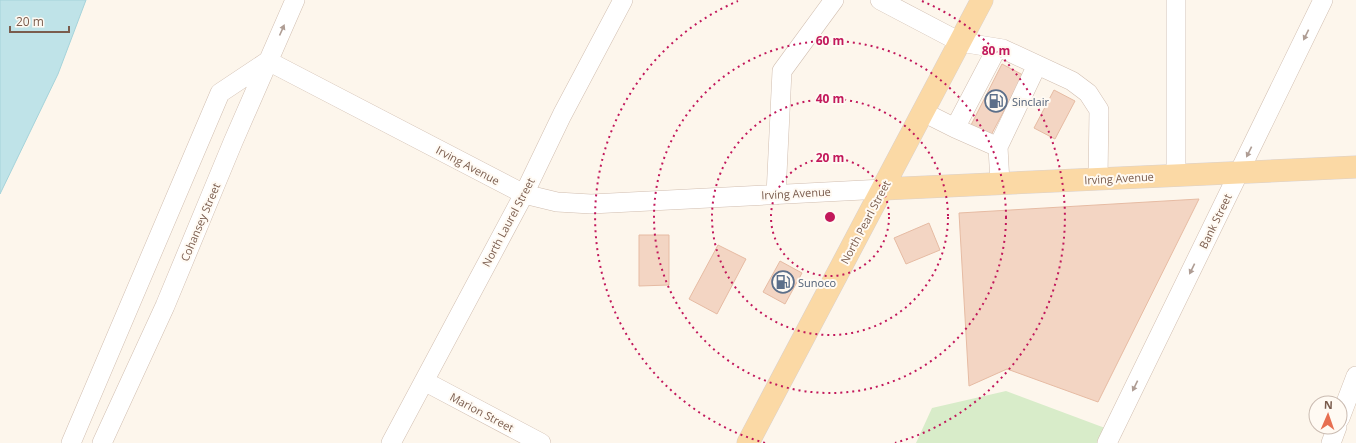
<svg xmlns="http://www.w3.org/2000/svg" width="1356" height="443" font-family="'Open Sans',sans-serif">
	<style>
		.green { fill: #d8ecc9 }
		.water { fill: #bfe3e8; stroke: #a5d3da }
		.building { fill: #f3d5c3; stroke: #e6bba3 }
		.lines { fill: none; stroke-linecap: round; stroke-linejoin: round }
		.minor-casing { stroke: #d1beb0; stroke-width: 20 }
		.major-casing { stroke: #dad1cd; stroke-width: 23 }
		.minor { stroke: #fff; stroke-width: 19 }
		.major { stroke: #fbd9a5; stroke-width: 22 }
		.oneway { fill: #af9d94 }
		.ring { fill: none; stroke: #c2185b; stroke-width: 2; stroke-dasharray: 2 4 }
		.labels { text-anchor: middle; dominant-baseline: central; stroke-width: 4; stroke-linejoin: round; paint-order: stroke }
		.service-label { font-size: 11px; fill: #4e5e75; stroke: #fffaf3; text-anchor: start }
		.street-label { font-size: 11px; fill: #7a5c4d; stroke: #fffaf3 }
		.centre { fill: #c2185b; stroke: #fffaf3; stroke-width: 2 }
		.ring-label { font-size: 12px; text-anchor: middle; font-weight: bold; fill: #c2185b; stroke: #fffaf3; stroke-width: 4; stroke-linejoin: round; paint-order: stroke }
	</style>
	<rect width="100%" height="100%" fill="#fdf6ec"/>
	<path class="green" d="M 1006,391 L 1113,431 L 1107,443 L 916,443 L 932,408 Z"/>
	<path class="water" d="M 0,0 L 86,0 L 58,74 L 0,194 Z"/>
	<path class="building" d="M 1002,64 L 1023,75 L 990,137 L 970,127 Z
		M 1054,90 L 1075,101 L 1055,139 L 1034,128 Z
		M 1199,199 L 1098,402 L 1007,369 L 969,386 L 959,213 Z
		M 929,223 L 940,250 L 906,264 L 894,238 Z
		M 639,235 L 669,235 L 669,285 L 639,286 Z
		M 718,245 L 746,259 L 717,314 L 689,299 Z
		M 780,261 L 802,273 L 785,304 L 763,292 Z"/>
	<g class="lines">
		<g class="minor-casing">
			<path id="minor" d="M 880,0 L 960,42 L 1003,49 L 1072,81 L 1088,93 L 1099,110 L 1098,179
				M 268,61 L 524,194 L 557,202 L 591,204 L 883,189
				M 923,112 L 955,128 L 997,48
				M 955,128 L 998,147 L 1037,65
				M 998,147 L 1000,183
				M 1176,176 L 1176,0
				M 776,195 L 782,71 L 834,0
				M 424,381 L 541,443
				M 1340,418 L 1356,376
				M 71,443 L 220,93 L 268,61
				M 102,443 L 165,306 L 233,142 L 295,0
				M 391,443 L 524,194 L 562,115 L 623,0
				M 1107,443 L 1323,0
				M 1331,443 L 1337,427"/>
		</g>
		<g class="major-casing">
			<path id="major" d="M 883,189 L 1356,167
				M 748,443 L 982,0"/>
		</g>
		<use href="#minor" class="minor"/>
		<use href="#major" class="major"/>
	</g>
	<defs><path id="oneway-solid" d="M-6-.8H1V-3.2L6.5 0L1 3.2V.8H-6Z"/></defs>
	<g class="oneway">
		<use href="#oneway-solid" transform="translate(282 30) rotate(-66)"/>
		<use href="#oneway-solid" transform="translate(1306 35) rotate(116)"/>
		<use href="#oneway-solid" transform="translate(1249 152) rotate(116)"/>
		<use href="#oneway-solid" transform="translate(1192 269) rotate(116)"/>
		<use href="#oneway-solid" transform="translate(1135 386) rotate(116)"/>
	</g>
	<g class="ring">
		<circle cx="830" cy="217" r="59"/>
		<circle cx="830" cy="217" r="118"/>
		<circle cx="830" cy="217" r="176"/>
		<path d="M765 443A235 235 0 0 1 738 1M922 1A235 235 0 0 1 895 443"/>
	</g>
	<defs>
		<g id="fuel-ring" transform="scale(1.15)"><circle r="9.5" fill="#fffaf3" stroke="#5c6f8a" stroke-width="1.5"/><path d="M-5.5-6h7V0h2V4h1.3V-2.5L3-4.5l.8-.8L6-3V5H2.5V1h-1V6h-7ZM-4.2-4.7v3.2H.2V-4.7Z" fill="#5c6f8a"/></g>
	</defs>
	<g fill-rule="evenodd">
		<use href="#fuel-ring" x="996" y="101"/>
		<use href="#fuel-ring" x="783" y="282"/>
	</g>
	<g class="labels">
		<g class="service-label">
			<text x="1012" y="101">Sinclair</text>
			<text x="798" y="282">Sunoco</text>
		</g>
		<g class="street-label">
			<text transform="translate(468 165) rotate(28)">Irving Avenue</text>
			<text transform="translate(1119 178) rotate(-3)">Irving Avenue</text>
			<text transform="translate(796 193) rotate(-3)">Irving Avenue</text>
			<text transform="translate(1215 221) rotate(-64)">Bank Street</text>
			<text transform="translate(200 222) rotate(-67)">Cohansey Street</text>
			<text transform="translate(508 222) rotate(-62)">North Laurel Street</text>
			<text transform="translate(865 222) rotate(-62)">North Pearl Street</text>
			<text transform="translate(482 412) rotate(28)">Marion Street</text>
		</g>
	</g>
	<circle cx="830" cy="217" r="6" class="centre"/>
	<g class="ring-label">
		<text x="830" y="45">60 m</text>
		<text x="996" y="55">80 m</text>
		<text x="830" y="103">40 m</text>
		<text x="830" y="162">20 m</text>
	</g>
	<g transform="translate(1328 415) rotate(2)"><circle r="19" fill="#fffaf3" stroke="#cabbb1"/>
	<path d="M0-3L7 15L0 10L-7 15Z" fill="#e76f51"/>
	<text y="-6" font-size="11" font-weight="bold" text-anchor="middle" fill="#7a5c4d">N</text>
	</g>
	<path d="M10 26v6h59v-6" fill="none" stroke="#7a5c4d" stroke-width="2"/>
	<text x="16" y="26" font-size="12" fill="#7a5c4d" stroke="#fffaf3" stroke-width="3" paint-order="stroke">20 m</text>
</svg>
